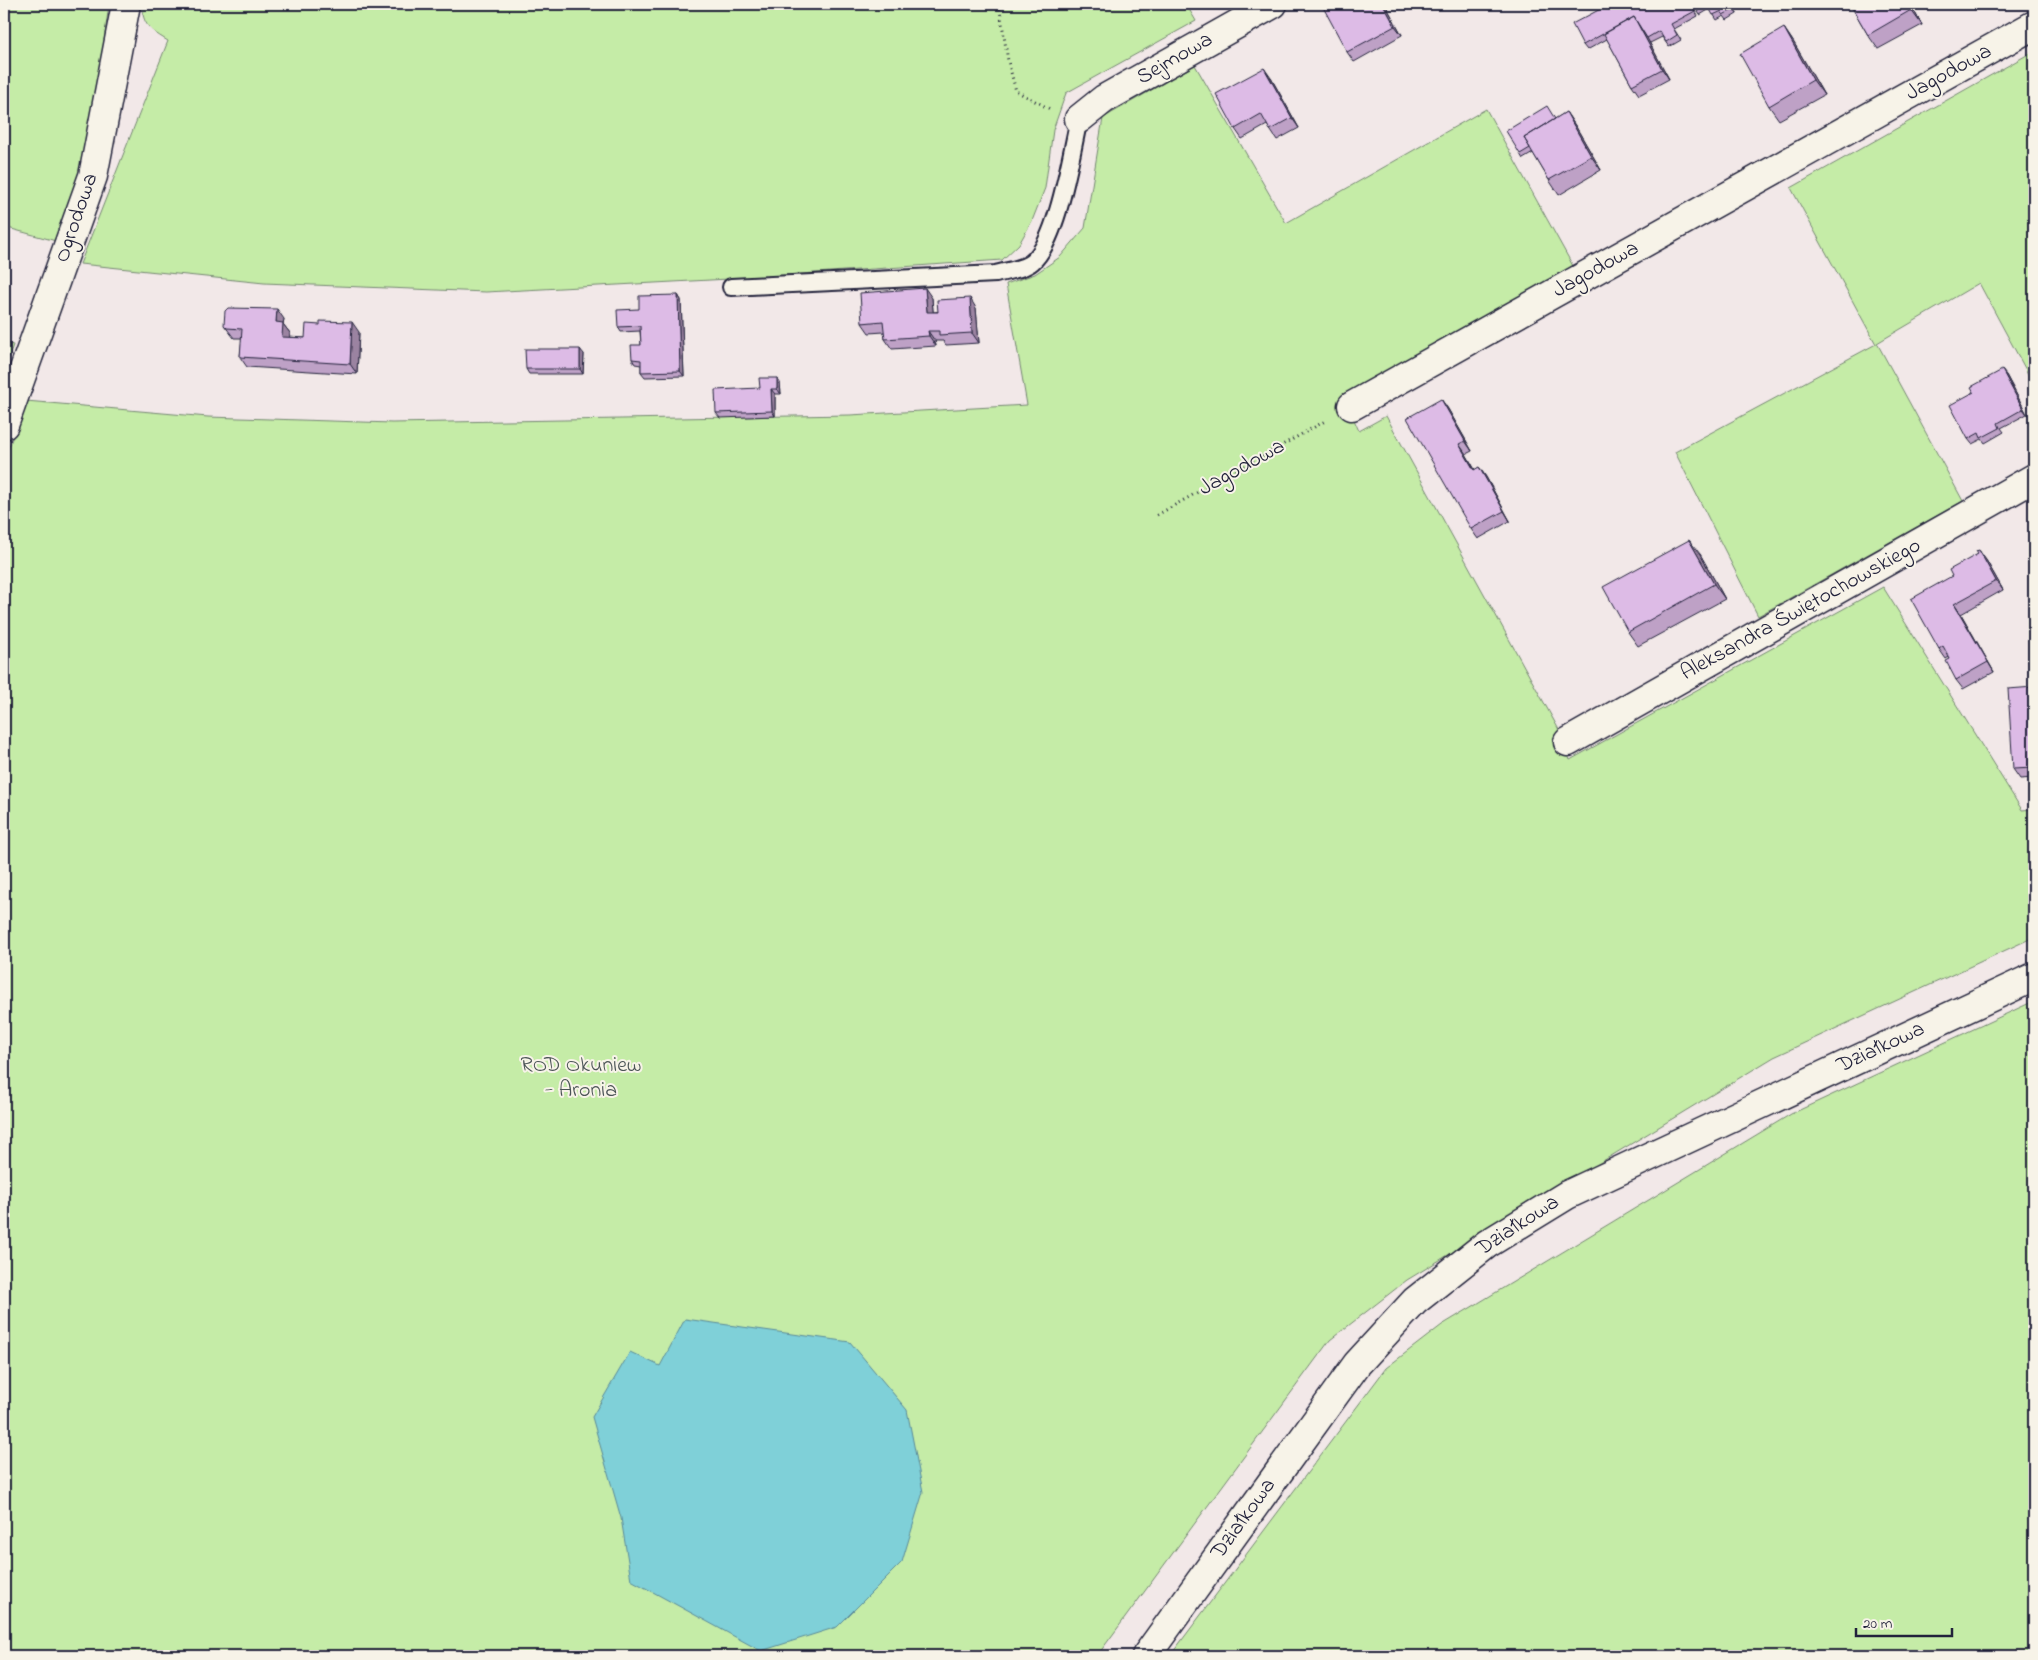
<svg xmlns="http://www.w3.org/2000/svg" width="2038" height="1660" font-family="'Indie Flower',sans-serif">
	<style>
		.green { fill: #c5eca7; stroke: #748771 }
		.water { fill: #7fd0d8; stroke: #5a8a99 }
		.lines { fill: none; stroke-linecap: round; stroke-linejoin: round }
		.service-casing { stroke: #22223b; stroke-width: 20 }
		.minor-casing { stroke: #22223b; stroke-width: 31 }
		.path { stroke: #22223b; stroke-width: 3; stroke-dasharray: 1 4; stroke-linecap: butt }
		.service { stroke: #f7f3e8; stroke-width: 16 }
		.minor { stroke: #f7f3e8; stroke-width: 28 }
		.wall { fill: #bea1c6; stroke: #22223b }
		.shaded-wall { fill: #9b83a1; stroke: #22223b }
		.building { fill: #ddbbe6; stroke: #22223b }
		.labels { text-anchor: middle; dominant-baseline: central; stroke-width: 4; stroke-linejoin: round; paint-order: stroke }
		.street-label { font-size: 22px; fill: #22223b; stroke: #f7f3e8 }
		.park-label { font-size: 22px; fill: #4b5456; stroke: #f7f3e8 }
	</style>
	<rect width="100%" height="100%" fill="#f2e8e8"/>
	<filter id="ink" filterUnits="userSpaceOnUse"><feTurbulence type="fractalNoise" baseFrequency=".02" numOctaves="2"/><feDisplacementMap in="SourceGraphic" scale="10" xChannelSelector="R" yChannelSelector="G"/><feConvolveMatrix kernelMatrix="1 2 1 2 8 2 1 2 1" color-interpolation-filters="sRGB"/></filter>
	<g filter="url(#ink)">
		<path class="green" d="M 4,4 L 109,4 L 95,109 L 84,160 L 56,241 L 4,227 Z
			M 142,4 L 1186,4 L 1196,21 L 1066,93 L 1053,130 L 1045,188 L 1032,221 L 1019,244 L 1002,260 L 729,279 L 486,292 L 264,283 L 80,264 L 168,41 C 151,31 142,25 142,4 Z
			M 2034,51 L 2034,385 L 1979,283 L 1877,343 L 1963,501 L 1758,616 L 1675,452 L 1876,344 L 1791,188 Z
			M 1195,65 L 1286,223 L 1486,109 L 1573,266 L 1344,397 L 1359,431 L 1386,416 L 1558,728 L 1570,760 L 1883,587 L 2022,810 L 2034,809 L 2034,937 L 1774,1057 L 1407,1280 L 1330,1340 L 1097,1656 L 4,1656 L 4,460 L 26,401 L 208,417 L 392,423 L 850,415 L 1027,405 L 1006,284 L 1035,274 L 1060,257 L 1085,228 L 1103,118 Z
			M 4,342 L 13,345 L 4,373 Z
			M 2034,1001 L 2034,1656 L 1170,1656 L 1386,1368 L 1442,1325 L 1791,1114 Z"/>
		<path class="water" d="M 685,1319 L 850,1342 L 907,1410 L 923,1492 L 902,1562 L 837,1627 L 761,1651 L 631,1580 L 621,1518 L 592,1417 L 630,1352 L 660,1366 Z"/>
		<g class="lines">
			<g class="service-casing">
				<path id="service" d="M 731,287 L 996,274 C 1006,271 1024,269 1032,262 C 1058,240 1071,154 1079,119"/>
			</g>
			<g class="minor-casing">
				<path id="minor" d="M 1079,119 L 1104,99 L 1273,4
					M 1352,406 L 2034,25
					M 4,425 L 93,176 L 126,4
					M 1568,742 L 2034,478
					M 1146,1656 L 1357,1364 L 1415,1301 L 1487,1244 L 1567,1195 L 2034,977"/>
			</g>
			<path class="path" d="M 999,4 L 1008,61 L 1016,91 L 1050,109
				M 1157,515 L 1327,420"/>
			<use href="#service" class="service"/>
			<use href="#minor" class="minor"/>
		</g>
		<path class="wall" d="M 1385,4 L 1402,35 L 1354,62 L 1347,52 Z
			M 1460,4 L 1469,4 L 1462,8 Z
			M 1610,4 L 1691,4 L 1698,16 L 1674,29 L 1681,40 L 1669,47 L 1662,37 L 1650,43 L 1649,42 L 1669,79 L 1639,95 L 1632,85 L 1607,39 L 1587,50 L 1583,45 Z
			M 1693,4 L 1733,4 L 1737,14 L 1727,20 L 1724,16 L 1717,20 L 1710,9 L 1700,15 Z
			M 1850,4 L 1910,4 L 1922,25 L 1878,49 L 1868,35 Z
			M 1784,28 L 1794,43 L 1824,95 L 1779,120 L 1769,106 Z
			M 1271,78 L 1299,128 L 1277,140 L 1267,125 L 1242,139 L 1235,129 Z
			M 1566,112 L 1576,127 L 1601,170 L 1559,195 L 1549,180 L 1533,153 L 1523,159 L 1520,154 L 1555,119 Z
			M 678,295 L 681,300 L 684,376 L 645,377 L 641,372 L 641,365 L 635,364 L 632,359 L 641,345 L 640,331 L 621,332 L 618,327 L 639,309 Z
			M 932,298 L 933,312 L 976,308 L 979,343 L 946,345 L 943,341 L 935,341 L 936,346 L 892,349 L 885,339 L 884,332 L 869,333 L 862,323 Z
			M 284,319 L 283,324 L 290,333 L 289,337 L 305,338 L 359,332 L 357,374 L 247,367 L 240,357 L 242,338 L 234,338 L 224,325 Z
			M 584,354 L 583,374 L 529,374 L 526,369 Z
			M 2006,375 L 2027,414 L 2001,428 L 2004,432 L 1985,443 L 1982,439 L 1972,444 L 1968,439 L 1974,392 Z
			M 777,378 L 780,383 L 781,394 L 775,394 L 775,416 L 720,418 L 716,413 Z
			M 1441,399 L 1448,409 L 1472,451 L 1466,454 L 1475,470 L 1479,467 L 1486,477 L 1510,521 L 1478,539 L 1471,529 Z
			M 1700,554 L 1725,599 L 1638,646 L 1628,632 Z
			M 1978,554 L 1986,560 L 2003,590 L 1961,614 L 1994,672 L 1963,689 L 1956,680 L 1949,657 L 1946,659 L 1939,649 L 1952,576 Z
			M 2034,687 L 2034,778 L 2020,779 L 2013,769 Z"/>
		<path class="shaded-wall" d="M 1383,4 L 1385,4 L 1402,35 L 1395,26 Z
			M 1732,4 L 1733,4 L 1737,14 L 1734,9 Z
			M 1908,4 L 1910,4 L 1922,25 L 1911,10 Z
			M 1634,17 L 1647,38 L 1669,79 L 1662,69 Z
			M 1784,28 L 1794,43 L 1824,95 L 1813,80 Z
			M 1264,68 L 1271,78 L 1299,128 L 1292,118 Z
			M 1566,112 L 1576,127 L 1601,170 L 1591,156 Z
			M 925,288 L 932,298 L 934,322 L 927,312 Z
			M 678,295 L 681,300 L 684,376 L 680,371 Z
			M 970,298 L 976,308 L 979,343 L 972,333 Z
			M 277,309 L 284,319 L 283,324 L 290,333 L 289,347 L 282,337 L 276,322 Z
			M 352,322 L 359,332 L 357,374 L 350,364 Z
			M 928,331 L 935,341 L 936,346 L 929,336 Z
			M 580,349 L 584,354 L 583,374 L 580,369 Z
			M 2002,370 L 2006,375 L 2027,414 L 2023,409 Z
			M 777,378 L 780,383 L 781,394 L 777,389 Z
			M 771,389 L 775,394 L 775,416 L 772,411 Z
			M 1441,399 L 1448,409 L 1472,451 L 1465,441 Z
			M 1459,444 L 1466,454 L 1481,480 L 1474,470 Z
			M 1479,467 L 1486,477 L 1510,521 L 1504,511 Z
			M 1689,540 L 1700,554 L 1725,599 L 1714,584 Z
			M 1979,550 L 1986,560 L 2003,590 L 1996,581 Z
			M 1954,604 L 1961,614 L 1994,672 L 1988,662 Z"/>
		<path class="building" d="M 1329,4 L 1383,4 L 1395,26 L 1347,52 L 1323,7 Z
			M 1610,4 L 1690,4 L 1695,11 L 1671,24 L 1677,35 L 1666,42 L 1659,31 L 1647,38 L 1634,17 L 1583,45 L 1572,24 Z
			M 1693,4 L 1732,4 L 1734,9 L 1723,15 L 1722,11 L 1713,15 L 1707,4 L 1696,10 Z
			M 1850,4 L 1908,4 L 1911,10 L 1868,35 Z
			M 1634,17 L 1662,69 L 1632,85 L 1604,34 Z
			M 1784,28 L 1813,80 L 1769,106 L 1740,54 Z
			M 1264,68 L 1292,118 L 1270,130 L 1261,114 L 1235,129 L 1216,94 Z
			M 1547,106 L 1555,119 L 1524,138 L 1530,148 L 1520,154 L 1506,131 Z
			M 1566,112 L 1591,156 L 1549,180 L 1524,138 Z
			M 925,288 L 927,312 L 938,312 L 937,300 L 970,298 L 972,333 L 939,335 L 939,331 L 928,331 L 929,336 L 885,339 L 883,321 L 862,323 L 860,293 Z
			M 678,295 L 680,371 L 641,372 L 641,360 L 632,359 L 631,345 L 641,345 L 640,326 L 618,327 L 617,310 L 639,309 L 639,296 Z
			M 228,308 L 277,309 L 276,322 L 283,323 L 282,337 L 305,338 L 306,324 L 320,325 L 320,321 L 352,322 L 350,364 L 240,357 L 242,329 L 227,328 L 224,325 L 225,311 Z
			M 525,349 L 580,349 L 580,369 L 526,369 Z
			M 2002,370 L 2023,409 L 1998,423 L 2000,428 L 1981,438 L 1979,433 L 1968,439 L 1950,405 L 1974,392 L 1971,387 Z
			M 759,378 L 777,378 L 777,389 L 771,389 L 772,411 L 716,413 L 715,390 L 760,388 Z
			M 1441,399 L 1465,441 L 1459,444 L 1474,470 L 1479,467 L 1504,511 L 1471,529 L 1407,418 Z
			M 1689,540 L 1714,584 L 1628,632 L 1603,587 Z
			M 1979,550 L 1996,581 L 1954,604 L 1988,662 L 1956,680 L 1946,661 L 1950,659 L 1943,646 L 1939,649 L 1911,599 L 1952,576 L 1949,570 L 1978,554 L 1976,551 Z
			M 2034,687 L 2034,768 L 2013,769 L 2008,689 Z"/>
	</g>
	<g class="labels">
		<g class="street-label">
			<text transform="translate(1175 59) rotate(-30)">Sejmowa</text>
			<text transform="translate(1949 73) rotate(-29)">Jagodowa</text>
			<text transform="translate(77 218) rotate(-71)">Ogrodowa</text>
			<text transform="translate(1596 270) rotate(-29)">Jagodowa</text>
			<text transform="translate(1242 468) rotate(-29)">Jagodowa</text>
			<text transform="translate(1801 610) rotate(-29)">Aleksandra Świętochowskiego</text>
			<text transform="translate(1881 1048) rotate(-25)">Działkowa</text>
			<text transform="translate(1518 1226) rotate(-33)">Działkowa</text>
			<text transform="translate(1244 1519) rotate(-54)">Działkowa</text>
		</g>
		<g class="park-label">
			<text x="581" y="1066">ROD Okuniew<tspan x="581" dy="25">- Aronia</tspan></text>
		</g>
	</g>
	<rect width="2038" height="1660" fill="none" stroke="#f7f3e8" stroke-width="20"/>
	<rect x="10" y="10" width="2018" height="1640" fill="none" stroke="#22223b" stroke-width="2" filter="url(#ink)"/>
	<path d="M1856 1628v8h96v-8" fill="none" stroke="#22223b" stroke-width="2.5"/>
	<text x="1863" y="1628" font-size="15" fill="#22223b" stroke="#f7f3e8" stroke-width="4" paint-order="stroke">20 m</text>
</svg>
